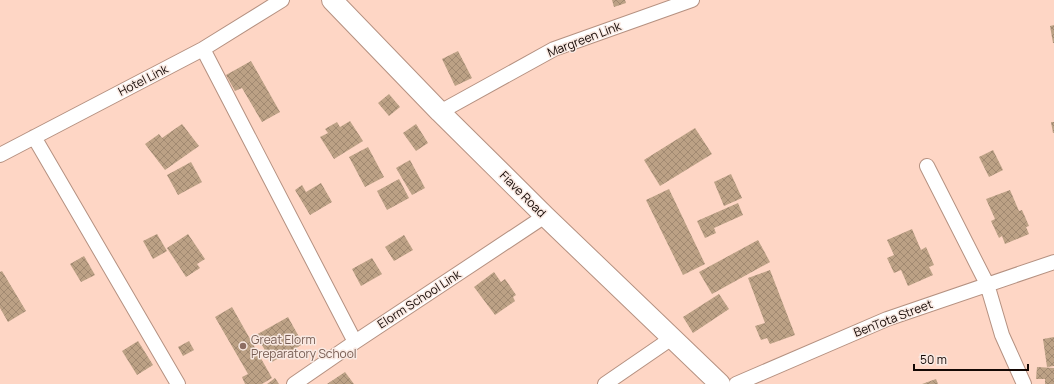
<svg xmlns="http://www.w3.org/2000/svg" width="1054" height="384" font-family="Manrope,sans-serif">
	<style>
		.building { fill: url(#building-cross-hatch) }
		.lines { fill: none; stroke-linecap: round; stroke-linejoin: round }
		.street-casing { stroke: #b59181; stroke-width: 16 }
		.secondary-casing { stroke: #b59181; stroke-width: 22 }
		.street { stroke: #fff; stroke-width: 14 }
		.secondary { stroke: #fff; stroke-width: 20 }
		.education-dot { fill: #8d6e63; stroke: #f9e9e2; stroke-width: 1.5 }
		.labels { text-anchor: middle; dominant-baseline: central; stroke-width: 3; stroke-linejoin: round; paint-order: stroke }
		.street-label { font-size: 12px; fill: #140804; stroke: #f9e9e2 }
		.education-label { font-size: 12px; fill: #785e54; stroke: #f9e9e2; text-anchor: start }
	</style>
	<defs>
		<pattern id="building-cross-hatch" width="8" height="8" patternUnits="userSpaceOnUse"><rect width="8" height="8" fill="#bca185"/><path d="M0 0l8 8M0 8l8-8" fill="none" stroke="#a18971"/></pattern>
	</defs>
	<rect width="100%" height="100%" fill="#fed6c5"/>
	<path class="building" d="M 612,0 L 625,0 L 626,3 L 614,7 Z
		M 1054,25 L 1054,43 L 1053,43 L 1050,26 Z
		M 458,51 L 472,78 L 455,86 L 442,59 Z
		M 251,61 L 280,112 L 262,122 L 242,88 L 235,91 L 226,75 Z
		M 389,94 L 400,107 L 389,116 L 378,103 Z
		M 350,121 L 363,141 L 334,159 L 320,137 L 328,133 L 325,129 L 337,122 L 340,127 Z
		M 1051,122 L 1054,122 L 1054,133 L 1053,133 Z
		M 182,124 L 199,146 L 165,170 L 145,144 L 159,134 L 162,138 Z
		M 416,124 L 428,143 L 416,151 L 403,133 Z
		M 695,128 L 712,154 L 660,186 L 644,160 Z
		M 368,147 L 384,177 L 365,187 L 349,157 Z
		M 993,150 L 1003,170 L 989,177 L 979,157 Z
		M 410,160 L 425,188 L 412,195 L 396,168 Z
		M 191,162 L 202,182 L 178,195 L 167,175 Z
		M 731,174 L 742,198 L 724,206 L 714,182 Z
		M 399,179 L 409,198 L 387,210 L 377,191 Z
		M 321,183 L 332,202 L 310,215 L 295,190 L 302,185 L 306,192 Z
		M 669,189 L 705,264 L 683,275 L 646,200 Z
		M 1010,190 L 1019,211 L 1022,210 L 1029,226 L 1026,227 L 1029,234 L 1005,244 L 1002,236 L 999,238 L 991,221 L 995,219 L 986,199 Z
		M 738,203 L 743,215 L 714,228 L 716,233 L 705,238 L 697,221 Z
		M 912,229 L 921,250 L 926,247 L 934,265 L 929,267 L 933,275 L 908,286 L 901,270 L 894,273 L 887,258 L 894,255 L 887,240 Z
		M 157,234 L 167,251 L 153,259 L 143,241 Z
		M 188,234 L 205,259 L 197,264 L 200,268 L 186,277 L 167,248 Z
		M 404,235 L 413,250 L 394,261 L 385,247 Z
		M 758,240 L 770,262 L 712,294 L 699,272 Z
		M 84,256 L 95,275 L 81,282 L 70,264 Z
		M 372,258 L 382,274 L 361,286 L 352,269 Z
		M 770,270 L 795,335 L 770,344 L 767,338 L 761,340 L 755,326 L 765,323 L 748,278 Z
		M 2,271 L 26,311 L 8,322 L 0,308 L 0,272 Z
		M 494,272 L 501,282 L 505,279 L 516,295 L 513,297 L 515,301 L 495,315 L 474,287 Z
		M 719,294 L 729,309 L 693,333 L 683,317 Z
		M 232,307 L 272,378 L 262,384 L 245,384 L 242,377 L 248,374 L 215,317 Z
		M 288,317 L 303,344 L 272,362 L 256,335 Z
		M 1054,337 L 1054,366 L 1047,367 L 1043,339 Z
		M 138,341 L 153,365 L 137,375 L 122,351 Z
		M 189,341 L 194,350 L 183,356 L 178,347 Z
		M 1037,367 L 1054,368 L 1054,384 L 1045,384 L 1045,379 L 1036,379 Z
		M 345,372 L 354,384 L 327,384 Z
		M 275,378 L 279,384 L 267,384 Z
		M 936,379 L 938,384 L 922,384 Z"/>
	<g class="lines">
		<g class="street-casing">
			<path id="street" d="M 203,49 L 355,342
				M 440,112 L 554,49 L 692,0
				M 34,137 L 178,384
				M 0,155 L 203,49 L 282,0
				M 927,166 L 987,284 L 1002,335 L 1024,384
				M 294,384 L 355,342 L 545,216
				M 605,384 L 672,338
				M 736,384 L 887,319 L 1054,262"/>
		</g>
		<g class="secondary-casing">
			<path id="secondary" d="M 332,0 L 440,112 L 545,216 L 720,384"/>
		</g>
		<use href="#street" class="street"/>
		<use href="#secondary" class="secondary"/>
	</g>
	<circle class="education-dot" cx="243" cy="346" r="4"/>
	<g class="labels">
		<g class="street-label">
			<text transform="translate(584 39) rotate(-21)">Margreen Link</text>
			<text transform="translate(143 80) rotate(-27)">Hotel Link</text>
			<text transform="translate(523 194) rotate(45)">Fiave Road</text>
			<text transform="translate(419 299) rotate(-33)">Elorm School Link</text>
			<text transform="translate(893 318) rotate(-21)">BenTota Street</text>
		</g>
		<g class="education-label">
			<text x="251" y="339">Great Elorm<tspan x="251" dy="14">Preparatory School</tspan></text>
		</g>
	</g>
	<path d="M914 364v6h114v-6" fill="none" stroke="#140804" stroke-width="2"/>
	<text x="920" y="364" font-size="12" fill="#140804" stroke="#f9e9e2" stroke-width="3" paint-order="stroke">50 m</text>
</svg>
